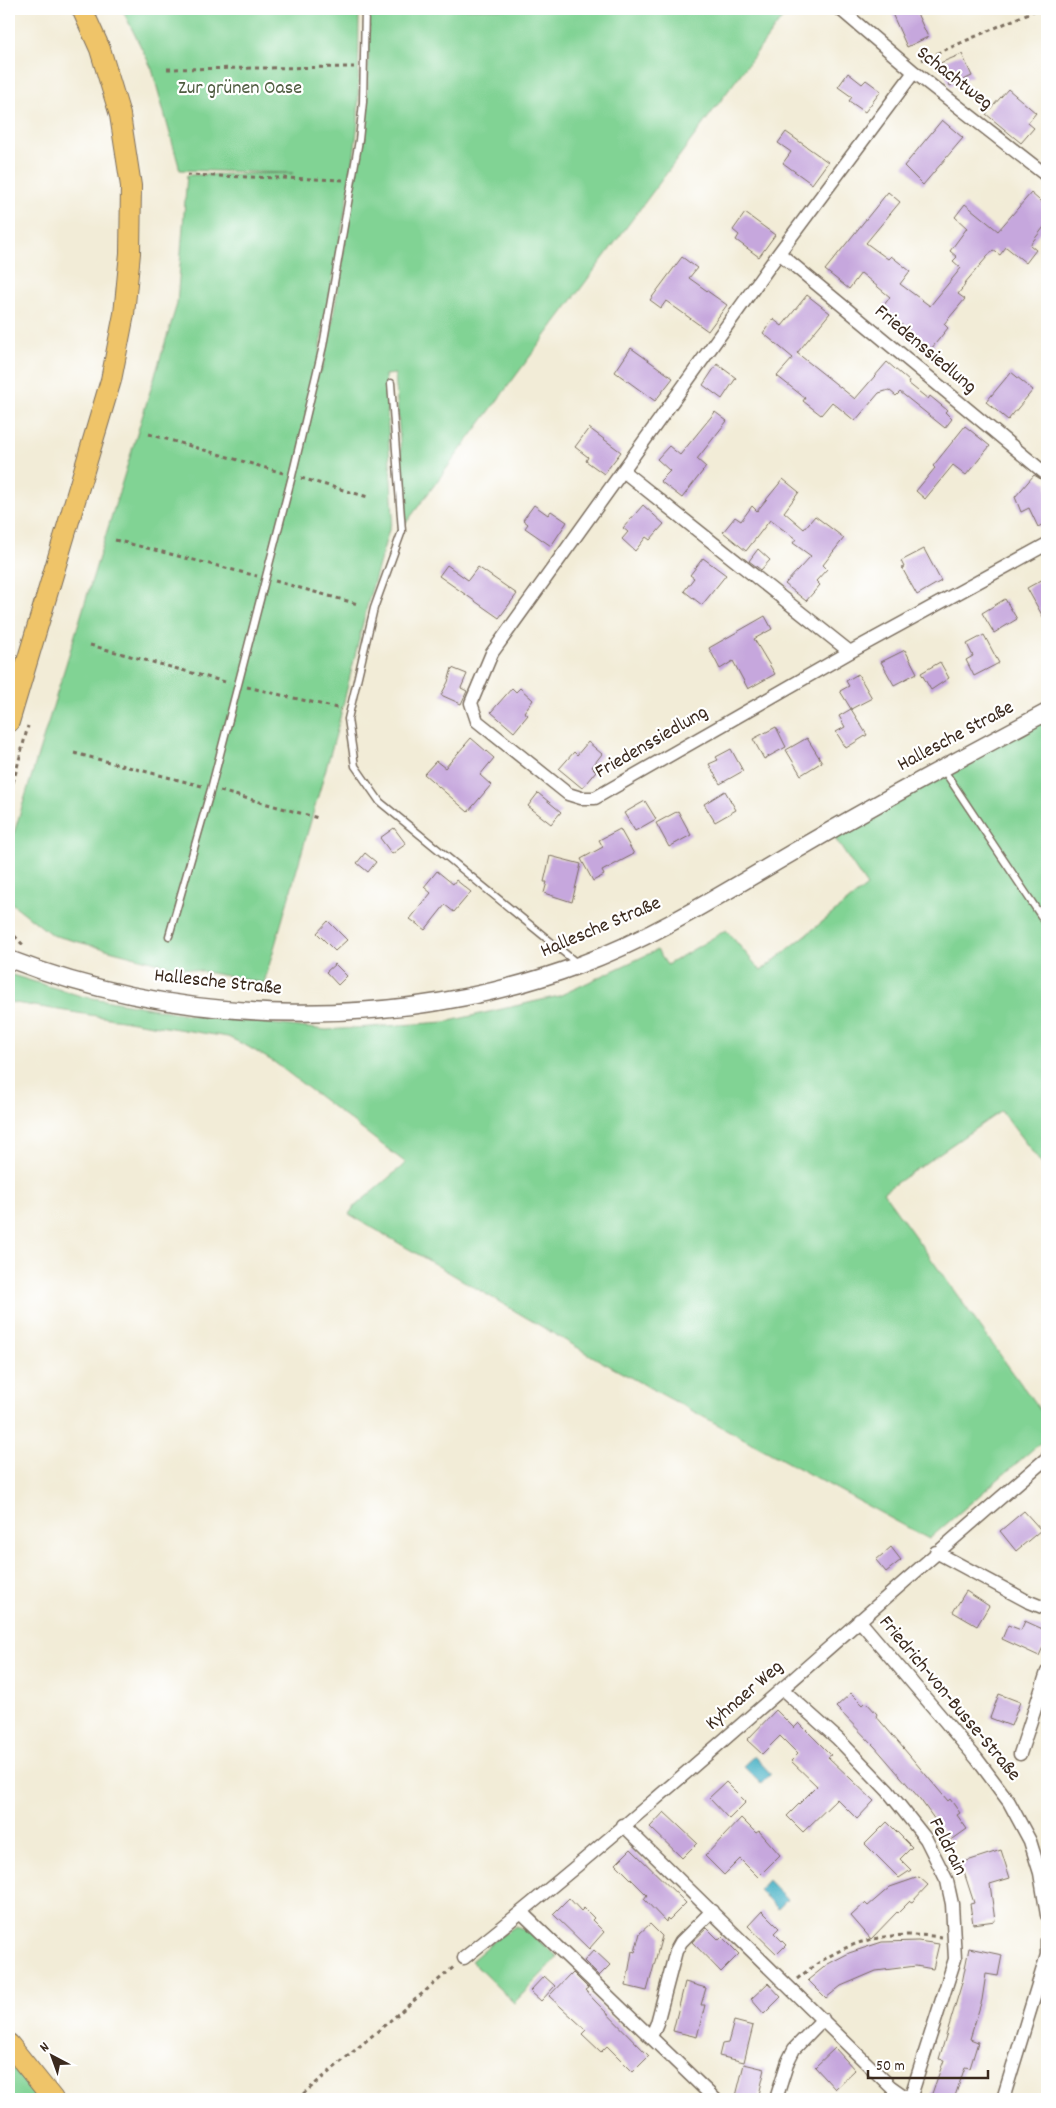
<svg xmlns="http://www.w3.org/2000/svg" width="1056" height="2108" font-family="Dekko,sans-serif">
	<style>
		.green { fill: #81d394; stroke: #5e7e59 }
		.water { fill: #45b0c4; stroke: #406d71 }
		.building { fill: #c6a7dd }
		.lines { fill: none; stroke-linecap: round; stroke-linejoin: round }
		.service-casing { stroke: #7b6e5f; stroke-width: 9 }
		.minor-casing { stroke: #7b6e5f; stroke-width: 15 }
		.tertiary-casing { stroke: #7b6e5f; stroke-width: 19 }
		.primary-casing { stroke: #7b6e5f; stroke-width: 22 }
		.path { stroke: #7b6e5f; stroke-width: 3; stroke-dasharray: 4 4; stroke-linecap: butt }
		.service { stroke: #fff; stroke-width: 6 }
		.minor { stroke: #fff; stroke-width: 12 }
		.tertiary { stroke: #fff; stroke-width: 16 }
		.primary { stroke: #efc469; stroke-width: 20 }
		.labels { text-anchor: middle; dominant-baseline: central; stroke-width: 4.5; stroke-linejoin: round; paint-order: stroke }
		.street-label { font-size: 20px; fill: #3b2a1e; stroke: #fff }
		.park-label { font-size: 20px; fill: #505d41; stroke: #fff }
	</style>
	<rect width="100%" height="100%" fill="#fff"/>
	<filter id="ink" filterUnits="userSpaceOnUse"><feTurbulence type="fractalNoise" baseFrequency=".02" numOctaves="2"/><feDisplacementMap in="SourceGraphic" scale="10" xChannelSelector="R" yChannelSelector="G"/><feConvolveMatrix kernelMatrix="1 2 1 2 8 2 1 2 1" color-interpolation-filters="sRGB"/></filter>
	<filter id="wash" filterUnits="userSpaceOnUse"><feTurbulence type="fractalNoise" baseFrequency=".0096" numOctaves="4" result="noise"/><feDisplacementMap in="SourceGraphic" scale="20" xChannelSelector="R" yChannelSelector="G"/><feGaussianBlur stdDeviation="1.12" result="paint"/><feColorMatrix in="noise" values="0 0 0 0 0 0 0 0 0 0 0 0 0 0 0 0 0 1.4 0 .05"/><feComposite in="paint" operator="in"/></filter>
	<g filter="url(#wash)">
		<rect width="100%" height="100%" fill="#f2ecd7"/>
		<path class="green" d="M 122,9 L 359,9 L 358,122 L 351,180 L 320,346 L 321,373 L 331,331 L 357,167 L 363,139 L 367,102 L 370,9 L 789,9 L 406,523 L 395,374 L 385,375 L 393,516 L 368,602 L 336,734 L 264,983 L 163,964 L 52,935 L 9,901 L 9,849 L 177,304 L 187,175 L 293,173 L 180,170 L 152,69 Z
			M 1047,713 L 1047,1171 L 1001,1111 L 883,1192 L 1047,1420 L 1047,1437 L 929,1539 L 604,1363 L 349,1214 L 354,1207 L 406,1163 L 274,1062 L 245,1045 L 228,1037 L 9,1002 L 9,974 L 81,996 L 185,1014 L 326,1030 L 445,1022 L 559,996 L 657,950 L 667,965 L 726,930 L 761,971 L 867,886 L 830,831 Z
			M 516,1926 L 527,1930 L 558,1957 L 514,2003 L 471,1961 L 500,1936 Z
			M 9,2062 L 9,2063 L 38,2099 L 9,2099 Z"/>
		<path class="water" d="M 754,1756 L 771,1774 L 761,1784 L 743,1766 Z
			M 768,1880 L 787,1900 L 778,1909 L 759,1890 Z"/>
		<g id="blocks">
			<path class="building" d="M 890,9 L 915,9 L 928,37 L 907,47 Z
				M 962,54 L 972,76 L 950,86 L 940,63 Z
				M 848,73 L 862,84 L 866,80 L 881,91 L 865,112 L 849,101 L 852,97 L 838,87 Z
				M 1008,89 L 1036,113 L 1028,123 L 1034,128 L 1021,143 L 986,114 Z
				M 942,120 L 963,138 L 923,185 L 904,166 Z
				M 786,132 L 828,162 L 812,184 L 783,163 L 791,152 L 778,143 Z
				M 888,192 L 900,202 L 866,243 L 888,259 L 891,256 L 910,271 L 900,284 L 930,306 L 961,268 L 953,261 L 957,257 L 950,251 L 967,228 L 955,217 L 965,204 L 998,231 L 1031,193 L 1047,207 L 1047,223 L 1030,245 L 1036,250 L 1026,263 L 1006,247 L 1000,255 L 993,250 L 964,284 L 965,285 L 958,294 L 965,299 L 944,324 L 948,328 L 927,354 L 905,337 L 910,331 L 881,309 L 890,297 L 861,273 L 849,289 L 825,270 Z
				M 745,213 L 775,235 L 759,257 L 736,240 L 739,235 L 733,230 Z
				M 682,257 L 697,268 L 689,278 L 727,305 L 708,331 L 666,301 L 661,308 L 650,300 Z
				M 807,295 L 830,313 L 797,353 L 855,399 L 887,362 L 909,381 L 908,383 L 928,399 L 930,396 L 947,410 L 945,412 L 952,419 L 945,428 L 900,392 L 896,396 L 889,390 L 879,393 L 855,421 L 832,402 L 821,415 L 803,401 L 805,398 L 777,376 L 793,358 L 763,333 L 773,319 L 782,326 Z
				M 631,348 L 673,378 L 655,401 L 615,372 Z
				M 717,364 L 736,378 L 722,399 L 703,385 Z
				M 1011,372 L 1033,390 L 1008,420 L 986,402 Z
				M 715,412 L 727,421 L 697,459 L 706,467 L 682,498 L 660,481 L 670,471 L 657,459 L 669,446 L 680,455 Z
				M 965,426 L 990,446 L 966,475 L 953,465 L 925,499 L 916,491 L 935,468 L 933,466 Z
				M 589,428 L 621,452 L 604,474 L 586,461 L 588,457 L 575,447 Z
				M 1034,475 L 1047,483 L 1047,522 L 1038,527 L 1029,508 L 1021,512 L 1015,497 Z
				M 783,479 L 799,492 L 784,512 L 804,529 L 815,516 L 844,538 L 823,565 L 827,569 L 816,581 L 820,585 L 806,601 L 785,584 L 811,556 L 793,543 L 796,539 L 770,520 L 746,551 L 723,532 L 735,517 L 741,521 L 752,506 L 757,511 Z
				M 534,505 L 548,515 L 551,511 L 567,522 L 551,546 L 525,528 L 528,524 L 523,520 Z
				M 643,505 L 664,524 L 650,540 L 646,537 L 635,551 L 622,539 L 628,532 L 623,528 Z
				M 758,549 L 770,560 L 761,570 L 749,561 Z
				M 924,549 L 941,581 L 917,595 L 902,568 L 904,567 L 901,561 Z
				M 703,558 L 726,575 L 702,605 L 684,591 L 694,578 L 690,575 Z
				M 447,565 L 468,580 L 478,567 L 517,594 L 499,618 L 439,576 Z
				M 1047,577 L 1047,624 L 1027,588 Z
				M 1005,599 L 1017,619 L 994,633 L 982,613 Z
				M 765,616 L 772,629 L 754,639 L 775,674 L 748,689 L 733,661 L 720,669 L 709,648 Z
				M 984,635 L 999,663 L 974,676 L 966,660 L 973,656 L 967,644 Z
				M 905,650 L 917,673 L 894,685 L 881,662 Z
				M 940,662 L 949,678 L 931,690 L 921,673 Z
				M 452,668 L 467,674 L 461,688 L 467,691 L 461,704 L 441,695 L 448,682 Z
				M 858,674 L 872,698 L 851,709 L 840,691 L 849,686 L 846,681 Z
				M 512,688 L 516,692 L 520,688 L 533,700 L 524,712 L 528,715 L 514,732 L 491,712 Z
				M 851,709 L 867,735 L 846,748 L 836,732 L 845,727 L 839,716 Z
				M 776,727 L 786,747 L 764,759 L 753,739 Z
				M 471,738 L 494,758 L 480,775 L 491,785 L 468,812 L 424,774 L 436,761 L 445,768 Z
				M 807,738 L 822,762 L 801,775 L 786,750 Z
				M 588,742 L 602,754 L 592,767 L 596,771 L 582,788 L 559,769 L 574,752 L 577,755 Z
				M 731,749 L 743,771 L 720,784 L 709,764 L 718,760 L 716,757 Z
				M 725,791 L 736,810 L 715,822 L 704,804 Z
				M 538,793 L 561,812 L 551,824 L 528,806 Z
				M 645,801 L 656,819 L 635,831 L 624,813 Z
				M 678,811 L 691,835 L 669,847 L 656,823 Z
				M 394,828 L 406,844 L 392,854 L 380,838 Z
				M 620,829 L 634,854 L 602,871 L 604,875 L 593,881 L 581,859 L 603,847 L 599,840 Z
				M 365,853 L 376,862 L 368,872 L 357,863 Z
				M 550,856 L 581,864 L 572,902 L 544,893 L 547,882 L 544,882 Z
				M 437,871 L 453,884 L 456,880 L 471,892 L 454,912 L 445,905 L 425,930 L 410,919 L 431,893 L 424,887 Z
				M 328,921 L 347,940 L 335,951 L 317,933 Z
				M 335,964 L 347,976 L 338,985 L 326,972 Z
				M 1024,1511 L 1041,1530 L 1016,1551 L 1000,1531 Z
				M 891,1547 L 901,1560 L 886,1572 L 876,1560 Z
				M 966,1591 L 989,1606 L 977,1626 L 953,1612 Z
				M 1025,1621 L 1047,1631 L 1047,1638 L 1039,1656 L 1002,1639 L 1008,1625 L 1021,1630 Z
				M 851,1693 L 863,1705 L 866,1702 L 877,1714 L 876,1716 L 948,1801 L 950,1799 L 960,1813 L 957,1815 L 967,1829 L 950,1841 L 920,1799 L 875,1747 L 836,1707 Z
				M 999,1694 L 1020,1702 L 1011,1726 L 990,1718 Z
				M 776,1710 L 794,1728 L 799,1723 L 831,1755 L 828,1757 L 874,1801 L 857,1819 L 837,1799 L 803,1832 L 787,1816 L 817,1786 L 791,1761 L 798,1754 L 780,1736 L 762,1754 L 747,1740 Z
				M 726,1782 L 746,1802 L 729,1819 L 709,1798 Z
				M 664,1812 L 697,1843 L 682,1858 L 650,1827 Z
				M 741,1818 L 756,1833 L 759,1831 L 780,1855 L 758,1877 L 740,1859 L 724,1875 L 705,1856 Z
				M 887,1822 L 912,1847 L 900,1859 L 911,1870 L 899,1878 L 865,1844 Z
				M 631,1849 L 686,1903 L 669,1920 L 667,1918 L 666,1922 L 644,1899 L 647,1895 L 616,1864 Z
				M 1001,1850 L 1010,1878 L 990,1884 L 995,1921 L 973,1924 L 970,1904 L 974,1903 L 961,1863 Z
				M 919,1877 L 928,1885 L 912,1902 L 910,1901 L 898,1913 L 897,1912 L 871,1939 L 851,1916 L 865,1903 L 868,1906 L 890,1887 Z
				M 569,1898 L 581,1911 L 584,1908 L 594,1918 L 592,1920 L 604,1932 L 589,1949 L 553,1914 Z
				M 762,1911 L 779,1928 L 774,1933 L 786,1945 L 777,1954 L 748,1926 Z
				M 650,1924 L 662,1936 L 647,1991 L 626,1986 L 632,1951 L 635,1952 L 640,1933 Z
				M 707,1928 L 719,1940 L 722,1937 L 739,1954 L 721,1972 L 692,1942 Z
				M 918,1941 L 939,1944 L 933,1969 L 916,1966 L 876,1971 L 841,1986 L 826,1998 L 808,1980 L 828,1964 L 849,1953 L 882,1942 Z
				M 969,1948 L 1002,1955 L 998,1976 L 986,1974 L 982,2000 L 970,2039 L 978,2042 L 970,2068 L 965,2067 L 954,2099 L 930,2099 L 944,2060 L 939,2059 L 962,1983 Z
				M 594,1950 L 610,1965 L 599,1976 L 584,1961 Z
				M 573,1973 L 588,1988 L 585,1990 L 595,2001 L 649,2056 L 633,2072 L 607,2046 L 601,2052 L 582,2034 L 586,2030 L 549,1996 L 569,1975 L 570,1976 Z
				M 544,1976 L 555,1986 L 541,2001 L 530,1991 Z
				M 685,1982 L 706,1988 L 701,2005 L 705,2005 L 697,2037 L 673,2031 Z
				M 768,1983 L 781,1997 L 764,2014 L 751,1999 Z
				M 734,2021 L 753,2026 L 744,2062 L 719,2056 L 722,2044 L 728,2043 Z
				M 835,2048 L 855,2070 L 835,2089 L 815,2067 Z
				M 744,2064 L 765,2069 L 758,2099 L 736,2096 Z"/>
		</g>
	</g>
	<g filter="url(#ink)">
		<use href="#blocks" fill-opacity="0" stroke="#7b6e5f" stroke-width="1"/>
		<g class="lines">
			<g class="service-casing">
				<path id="service" d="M 391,383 L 402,531 L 374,608 L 348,719 L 355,766 L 380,802 L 578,964
					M 943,769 L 1047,925
					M 169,936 L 211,789 L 292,476 L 323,346 L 359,140 L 363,102 L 365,9"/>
			</g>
			<g class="minor-casing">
				<path id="minor" d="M 840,9 L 914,72 L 1047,176
					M 914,72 L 779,253 L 492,653 L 471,703 L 477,721 L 568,794 L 581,798 L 595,798 L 850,652 L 1047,544
					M 779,253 L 1047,475
					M 623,471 L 850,652
					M 936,1552 L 1027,1601 L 1047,1609
					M 859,1620 L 977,1759 L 1009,1802 L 1030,1841 L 1040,1873 L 1047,1915
					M 782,1689 L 838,1739 L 888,1791 L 926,1839 L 947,1881 L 952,1904 L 955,1959 L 910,2099
					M 1020,1754 L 1047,1672
					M 623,1825 L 891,2087 L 908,2099
					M 521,1912 L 715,2099
					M 464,1958 C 664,1799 852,1624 1047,1458
					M 651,2037 L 657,2023 L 676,1951 L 681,1942 L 712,1911
					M 776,2099 L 788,2061 L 794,2049 L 823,2019
					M 1003,2099 L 1047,1955 L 1047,1940"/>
			</g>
			<g class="tertiary-casing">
				<path id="tertiary" d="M 9,959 C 187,1028 400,1031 579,965 C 658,936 729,889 802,847 C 882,800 965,756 1047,712"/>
			</g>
			<g class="primary-casing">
				<path id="primary" d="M 9,722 L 111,380 L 124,314 L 130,253 L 131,186 L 120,115 L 100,49 L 82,9
					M 9,2044 L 53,2099"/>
			</g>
			<path class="path" d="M 922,60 L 1038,9
				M 167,69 L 354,67
				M 187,175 L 343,180
				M 149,434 L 283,473
				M 301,478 L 368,497
				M 115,540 L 257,576
				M 275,581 L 358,604
				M 90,645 L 229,683
				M 247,687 L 341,709
				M 74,753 L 202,786
				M 220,791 L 318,818
				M 9,798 L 28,726
				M 9,930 L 24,946
				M 797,1979 C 843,1941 883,1930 942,1937
				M 297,2099 L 455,1966"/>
			<use href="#service" class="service"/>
			<use href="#minor" class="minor"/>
			<use href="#tertiary" class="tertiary"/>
			<use href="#primary" class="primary"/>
		</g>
	</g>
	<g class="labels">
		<g class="street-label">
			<text transform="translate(954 79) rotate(38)">Schachtweg</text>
			<text transform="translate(925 350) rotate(40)">Friedenssiedlung</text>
			<text transform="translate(956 737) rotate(-28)">Hallesche Straße</text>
			<text transform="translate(652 743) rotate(-30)">Friedenssiedlung</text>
			<text transform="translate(601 928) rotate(-23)">Hallesche Straße</text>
			<text transform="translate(218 983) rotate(6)">Hallesche Straße</text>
			<text transform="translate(745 1696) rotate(-41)">Kyhnaer Weg</text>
			<text transform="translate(949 1699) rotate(50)">Friedrich-von-Busse-Straße</text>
			<text transform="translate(947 1847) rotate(63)">Feldrain</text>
		</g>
		<g class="park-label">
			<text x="240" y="89">Zur grünen Oase</text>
		</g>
	</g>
	<rect width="1056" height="2108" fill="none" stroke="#fff" stroke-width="30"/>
	<g transform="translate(52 2056) rotate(319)" stroke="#ffffff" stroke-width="4" paint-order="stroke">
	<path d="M0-4L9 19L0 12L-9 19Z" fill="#3b2a1e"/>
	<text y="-8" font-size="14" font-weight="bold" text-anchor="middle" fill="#3b2a1e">N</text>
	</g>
	<path d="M868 2070v8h120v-8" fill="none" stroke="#3b2a1e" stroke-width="2.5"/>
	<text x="876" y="2070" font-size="15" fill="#3b2a1e" stroke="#ffffff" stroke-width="4" paint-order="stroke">50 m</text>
</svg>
